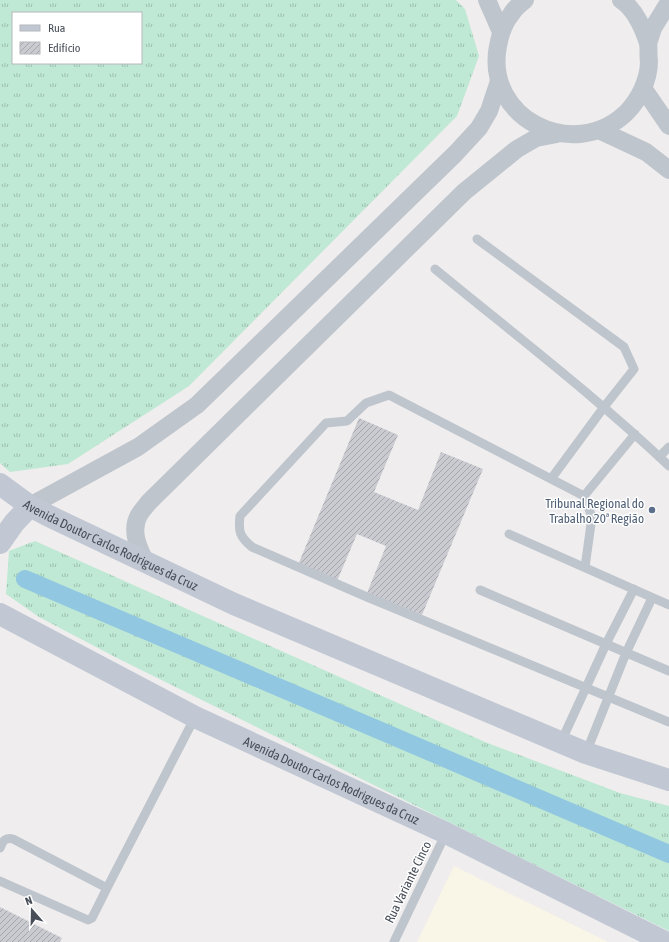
<svg xmlns="http://www.w3.org/2000/svg" width="669" height="942" font-family="'Asap Condensed',sans-serif">
	<style>
		.commercial { fill: #f9f6e7 }
		.grass { fill: url(#grass-tufts); fill-rule: evenodd }
		.lines { fill: none; stroke-linecap: round; stroke-linejoin: round }
		.canal { stroke: #91c7e1; stroke-width: 18 }
		.building { fill: url(#building-hatch) }
		.service { stroke: #bfc5cd; stroke-width: 9 }
		.minor { stroke: #bfc5cd; stroke-width: 18 }
		.secondary { stroke: #c1c8d4; stroke-width: 22 }
		.service-dot { fill: #5c6f8a; stroke: #fff; stroke-width: 1.5 }
		.labels { text-anchor: middle; dominant-baseline: central; stroke-width: 3; stroke-linejoin: round; paint-order: stroke }
		.service-label { font-size: 13px; fill: #4e5e75; stroke: #fff; text-anchor: end }
		.street-label { font-size: 13px; fill: #474e58; stroke: #fff }
	</style>
	<defs>
		<pattern id="grass-tufts" width="24" height="20" patternUnits="userSpaceOnUse"><rect width="24" height="20" fill="#bfe9d4"/><path d="M3 7l-1-3M5 7V3M7 7l1-3M15 17l-1-3M17 17v-4M19 17l1-3" fill="none" stroke="#9dbfaf"/></pattern>
		<pattern id="building-hatch" width="6" height="6" patternUnits="userSpaceOnUse"><rect width="6" height="6" fill="#cacbd1"/><path d="M-1 1l2-2M0 6l6-6M5 7l2-2" fill="none" stroke="#a6a7ac"/></pattern>
	</defs>
	<rect width="100%" height="100%" fill="#efeded"/>
	<path class="commercial" d="M 454,866 L 608,942 L 417,942 Z"/>
	<path class="grass" d="M 0,0 L 456,0 L 465,9 L 479,56 L 457,116 L 189,386 L 68,464 L 10,472 L 0,463 ZM 13,13 L 141,13 L 141,63 L 13,63 Z
		M 35,541 L 485,742 L 620,793 L 669,806 L 669,931 L 119,659 L 39,617 L 6,594 L 9,551 Z"/>
	<g class="lines">
		<path class="canal" d="M 25,579 L 669,854"/>
	</g>
	<path class="building" d="M 359,418 L 398,435 L 374,492 L 418,510 L 441,452 L 483,469 L 422,615 L 367,593 L 386,546 L 357,534 L 337,581 L 298,565 Z
		M 0,907 L 62,938 L 60,942 L 0,942 Z"/>
	<g class="lines">
		<path class="service" d="M 477,239 L 624,347 L 634,369 L 604,407 L 551,479
			M 435,269 C 514,334 595,396 669,466
			M 659,457 L 669,447
			M 584,496 L 635,434
			M 509,534 L 669,605
			M 585,567 L 592,517 L 584,496 L 389,395 L 366,403 L 347,421 L 326,423 L 240,516 C 238,532 240,537 252,547 L 367,597 L 669,722
			M 480,590 L 669,671
			M 561,742 L 606,644 L 634,589
			M 586,753 L 626,653 L 652,598
			M 0,848 C 3,841 5,837 13,839 L 107,888 L 195,717
			M 0,881 L 88,920 L 92,918 L 107,888
			M 394,942 L 446,833"/>
		<path class="minor" d="M 487,0 L 501,32
			M 525,0 C 520,4 515,8 512,13 C 504,23 500,34 498,46 C 484,118 573,163 626,113 C 639,100 649,80 649,61 C 648,56 649,49 648,43 C 643,28 635,9 621,0
			M 648,44 L 653,28 L 669,2
			M 643,88 L 669,126
			M 599,130 L 646,152 L 669,170
			M 30,506 L 138,447 L 197,405 L 455,154 L 479,128 L 489,111 L 499,81
			M 146,563 C 139,549 130,531 139,515 C 142,510 146,506 149,502 L 464,192 L 517,149 L 536,138 L 557,134"/>
		<g class="secondary">
			<path id="s1" d="M 0,484 L 30,506 L 49,516 L 234,604 L 586,753 L 669,780"/>
			<path d="M 0,543 L 14,523 L 30,506"/>
			<path id="s2" d="M 0,614 L 195,717 L 446,833 L 665,942"/>
		</g>
	</g>
	<circle class="service-dot" cx="652" cy="510" r="4"/>
	<g class="labels">
		<g class="service-label">
			<text x="644" y="503">Tribunal Regional do<tspan x="644" dy="15">Trabalho 20ª Região</tspan></text>
		</g>
		<g class="street-label">
			<text stroke="none"><textPath href="#s1" startOffset="127">Avenida Doutor Carlos Rodrigues da Cruz</textPath></text>
			<text stroke="none"><textPath href="#s2" startOffset="371">Avenida Doutor Carlos Rodrigues da Cruz</textPath></text>
			<text transform="translate(408 882) rotate(-64)">Rua Variante Cinco</text>
		</g>
	</g>
	<rect x="12" y="12" width="130" height="52" fill="#ffffff" stroke="#b5b8bc"/>
	<rect x="20" y="25" width="20" height="6" fill="#c1c8d4" stroke="#b5b8bc"/>
	<text x="48" y="32" font-size="12" fill="#474e58">Rua</text>
	<rect x="20" y="42" width="20" height="12" fill="url(#building-hatch)" stroke="#b5b8bc"/>
	<text x="48" y="52" font-size="12" fill="#474e58">Edifício</text>
	<g transform="translate(32 910) rotate(340)" stroke="#ffffff" stroke-width="3" paint-order="stroke">
	<path d="M0-3L7 15L0 10L-7 15Z" fill="#474e58"/>
	<text y="-6" font-size="11" font-weight="bold" text-anchor="middle" fill="#474e58">N</text>
	</g>
</svg>
